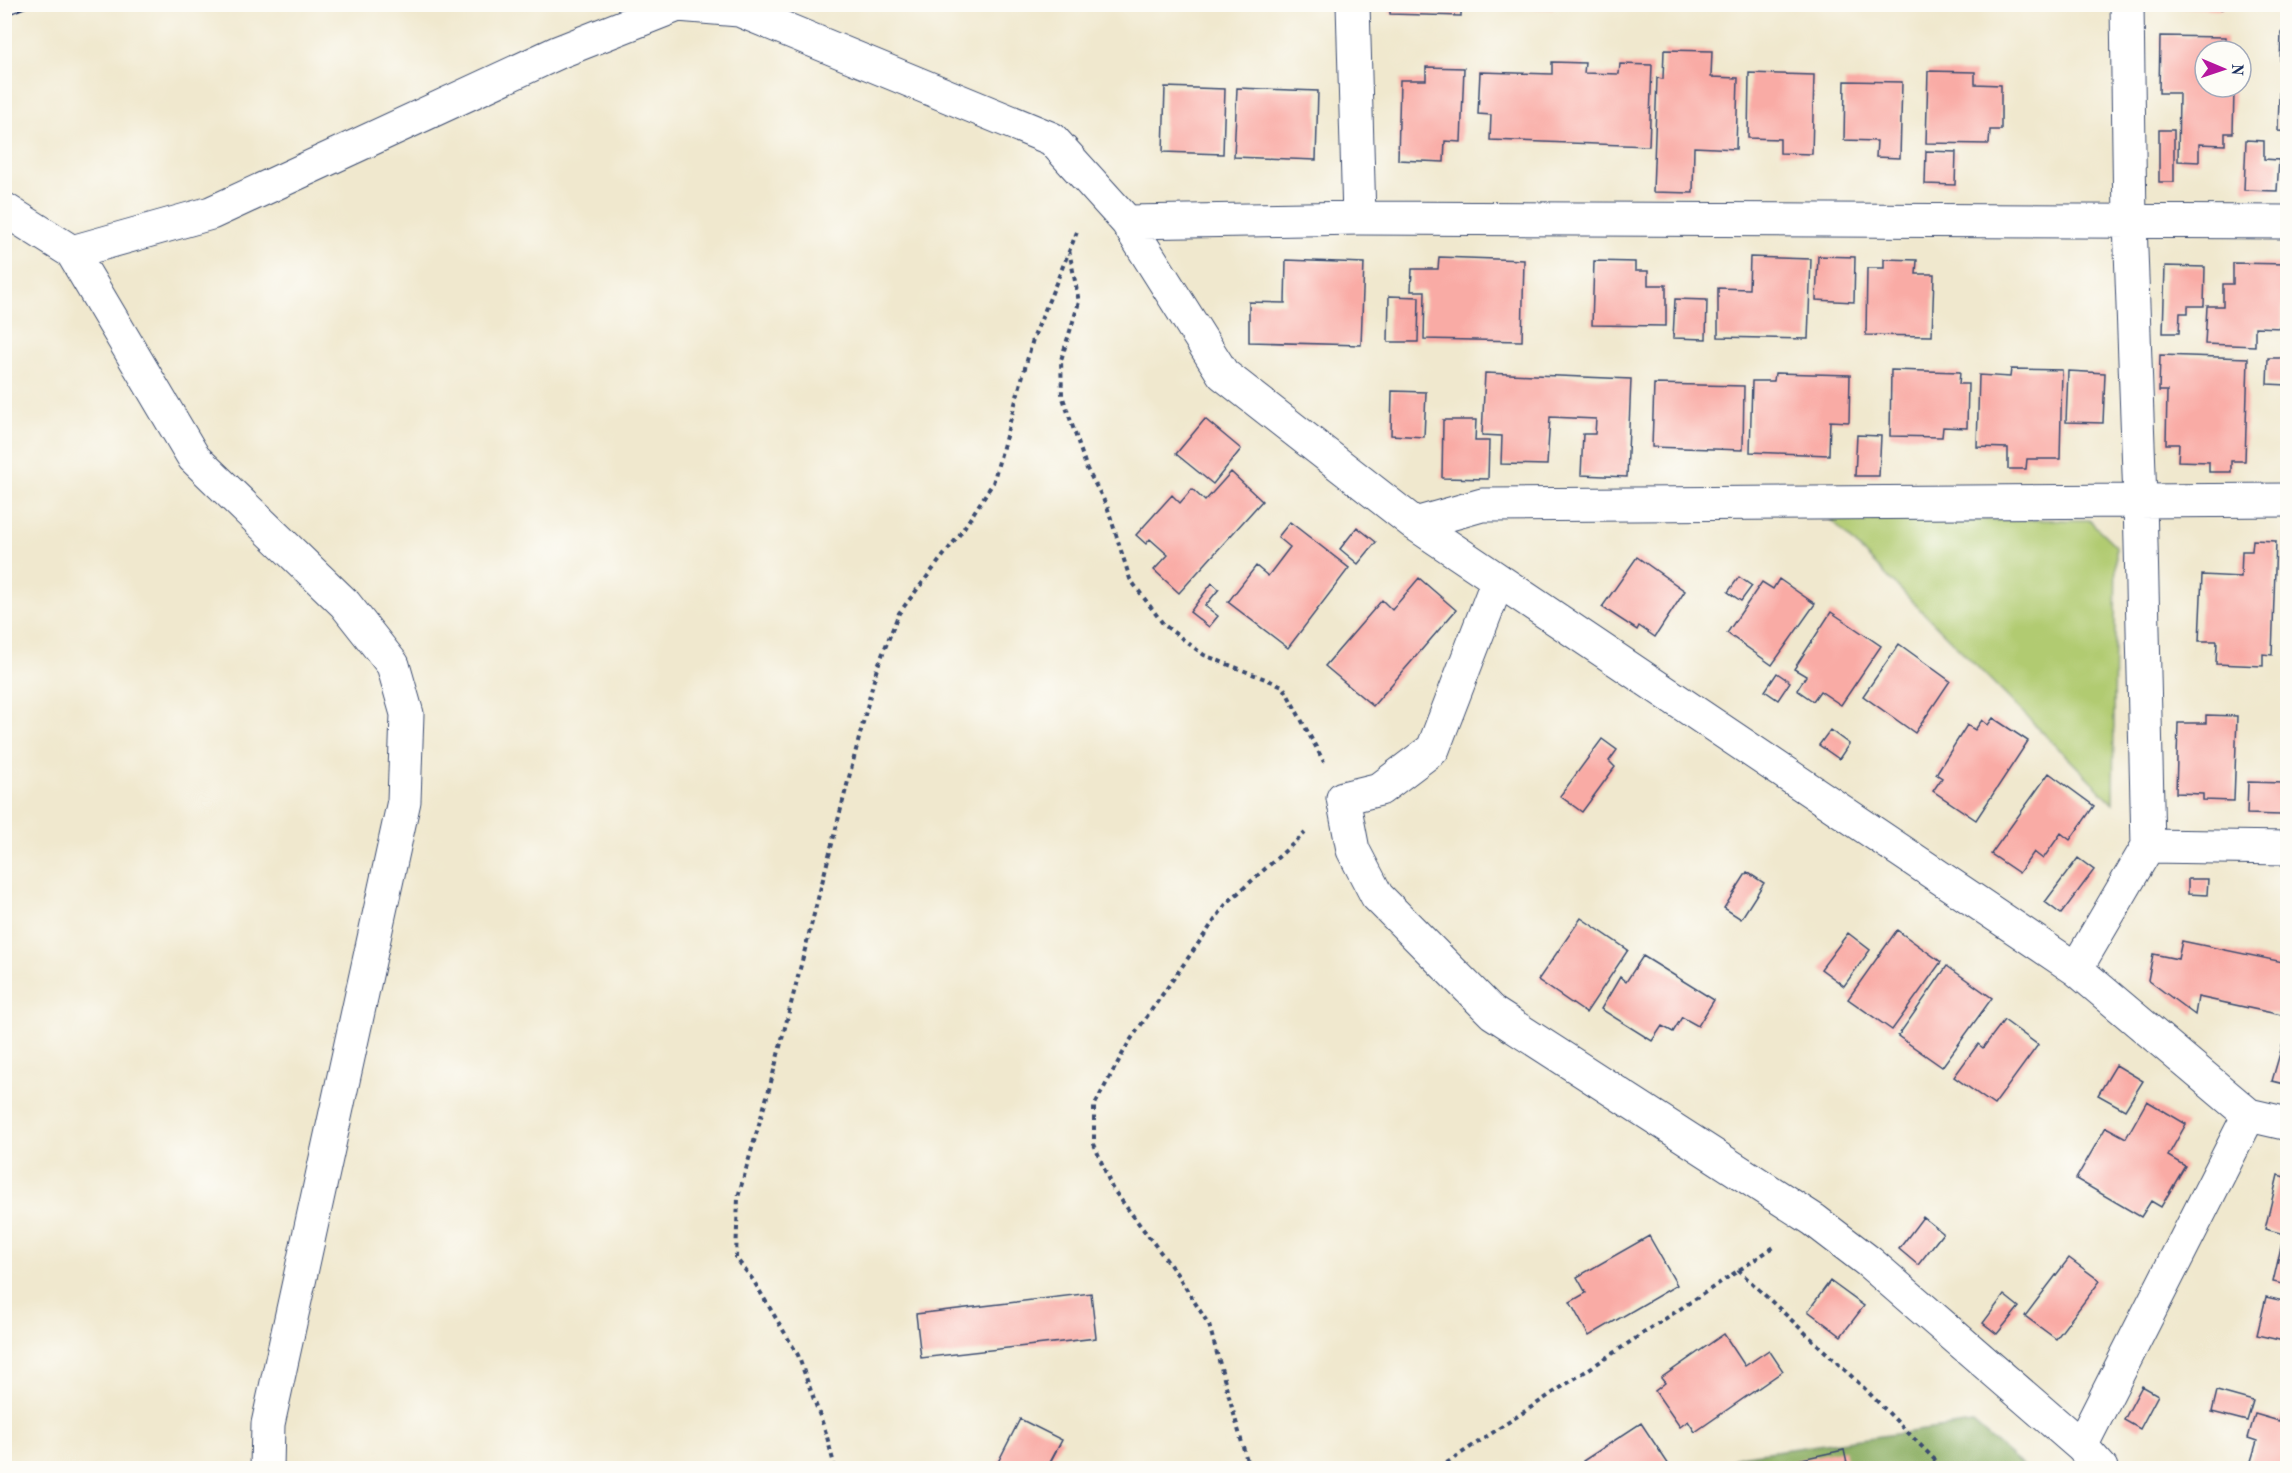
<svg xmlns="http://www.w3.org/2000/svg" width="2292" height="1473" font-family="'Old Standard TT',serif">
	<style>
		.green { fill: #b1cb71; stroke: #667d68; stroke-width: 1.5 }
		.forest { fill: #8caf63; stroke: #546f60; stroke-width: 1.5 }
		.building { fill: #f9aba5 }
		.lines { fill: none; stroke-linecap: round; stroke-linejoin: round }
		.street-casing { stroke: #3b4b6f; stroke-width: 35 }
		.path { stroke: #3b4b6f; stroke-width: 4; stroke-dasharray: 4.5 4.5; stroke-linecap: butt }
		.street { stroke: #fff; stroke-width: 33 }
		.rail-casing { stroke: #1b2f5e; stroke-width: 7 }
		.rail { stroke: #fdfcf7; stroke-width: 4.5; stroke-dasharray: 14; stroke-linecap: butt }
	</style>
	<rect width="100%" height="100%" fill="#fdfcf7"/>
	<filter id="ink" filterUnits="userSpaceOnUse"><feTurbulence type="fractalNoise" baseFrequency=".0167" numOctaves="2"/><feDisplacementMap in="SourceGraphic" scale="12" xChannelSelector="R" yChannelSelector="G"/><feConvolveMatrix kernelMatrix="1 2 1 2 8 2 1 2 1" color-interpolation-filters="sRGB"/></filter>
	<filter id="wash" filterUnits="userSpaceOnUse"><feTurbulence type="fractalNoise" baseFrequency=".008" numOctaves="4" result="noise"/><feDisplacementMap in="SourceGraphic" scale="24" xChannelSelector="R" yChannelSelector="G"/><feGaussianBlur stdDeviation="1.35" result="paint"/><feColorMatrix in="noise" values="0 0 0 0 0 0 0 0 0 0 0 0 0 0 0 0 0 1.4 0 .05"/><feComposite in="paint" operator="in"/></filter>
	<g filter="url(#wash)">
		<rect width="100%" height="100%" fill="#f0e8ce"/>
		<path class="green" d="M 1830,519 L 2089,520 L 2116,546 L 2113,803 Z"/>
		<path class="forest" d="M 1973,1423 L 2025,1468 L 1720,1468 L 1739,1456 Z"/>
		<g id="blocks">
			<path class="building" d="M 1390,4 L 1461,4 L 1461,16 L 1390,14 Z
				M 2179,4 L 2222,4 L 2222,9 L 2179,7 Z
				M 1473,5 L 1553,5 L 1553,9 L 1473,7 Z
				M 2281,32 L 2288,32 L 2288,132 L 2278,131 Z
				M 2160,36 L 2226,37 L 2226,51 L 2205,51 L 2205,87 L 2224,87 L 2224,90 L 2234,91 L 2233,133 L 2225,133 L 2225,145 L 2199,144 L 2199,162 L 2178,161 L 2179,93 L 2159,93 Z
				M 1664,50 L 1712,51 L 1711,77 L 1738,78 L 1736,149 L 1694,147 L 1693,193 L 1653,192 L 1657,78 L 1663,79 Z
				M 1552,62 L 1585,63 L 1584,73 L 1619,74 L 1620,64 L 1652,65 L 1649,146 L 1490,140 L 1491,115 L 1478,114 L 1480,72 L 1552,74 Z
				M 1426,67 L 1464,68 L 1461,142 L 1445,141 L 1444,162 L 1398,160 L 1400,80 L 1426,80 Z
				M 1928,71 L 1975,72 L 1975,84 L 2001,85 L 2001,130 L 1990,130 L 1989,144 L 1926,143 Z
				M 1749,73 L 1814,75 L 1812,154 L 1780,153 L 1780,139 L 1748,138 Z
				M 1845,81 L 1902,82 L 1900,158 L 1876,157 L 1877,141 L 1844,140 Z
				M 1165,87 L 1225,89 L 1223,154 L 1163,152 Z
				M 1237,88 L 1318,91 L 1316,160 L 1234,157 Z
				M 2159,130 L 2174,130 L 2174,182 L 2159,182 Z
				M 2246,140 L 2264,141 L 2264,159 L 2279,160 L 2277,191 L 2244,190 Z
				M 1926,151 L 1956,152 L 1955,185 L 1925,184 Z
				M 1818,256 L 1855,257 L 1854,302 L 1816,300 Z
				M 1439,257 L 1524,260 L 1522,341 L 1424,339 L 1425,291 L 1411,291 L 1412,269 L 1438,269 Z
				M 1750,257 L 1811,259 L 1808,339 L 1718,337 L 1718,288 L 1749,289 Z
				M 1884,259 L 1917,260 L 1916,274 L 1934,274 L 1932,336 L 1866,335 L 1867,268 L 1884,268 Z
				M 1286,260 L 1364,263 L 1361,345 L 1249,342 L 1249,302 L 1285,303 Z
				M 1594,261 L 1635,262 L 1635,271 L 1648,271 L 1648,285 L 1666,285 L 1666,326 L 1592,325 Z
				M 2233,263 L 2288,264 L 2288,299 L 2283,299 L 2282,328 L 2255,327 L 2255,346 L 2205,344 L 2207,306 L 2223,306 L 2223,284 L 2233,284 Z
				M 2165,266 L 2205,267 L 2204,306 L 2188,306 L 2188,313 L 2180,313 L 2179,333 L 2163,333 Z
				M 1389,296 L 1419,297 L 1418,342 L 1388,342 Z
				M 1675,299 L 1707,300 L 1706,339 L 1673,338 Z
				M 2160,355 L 2248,358 L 2245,461 L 2231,461 L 2231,472 L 2209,472 L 2209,462 L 2178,461 L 2179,444 L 2166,444 L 2167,391 L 2159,391 Z
				M 2268,358 L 2288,358 L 2288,385 L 2267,384 Z
				M 2011,369 L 2062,370 L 2060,459 L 2027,459 L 2026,469 L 2008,469 L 2008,448 L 1977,447 L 1979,375 L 2010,377 Z
				M 1891,370 L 1960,372 L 1959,384 L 1968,384 L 1967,428 L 1943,427 L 1942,437 L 1890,436 Z
				M 2068,371 L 2105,373 L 2103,423 L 2066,422 Z
				M 1485,373 L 1631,379 L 1627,477 L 1581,475 L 1583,434 L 1595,434 L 1596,419 L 1550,417 L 1547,465 L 1501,464 L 1502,436 L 1482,435 Z
				M 1775,373 L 1850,375 L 1849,422 L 1830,421 L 1829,455 L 1750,452 L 1752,381 L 1774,381 Z
				M 1654,384 L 1744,386 L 1743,450 L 1652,447 Z
				M 1392,391 L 1426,392 L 1424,437 L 1391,435 Z
				M 1205,419 L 1241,449 L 1213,484 L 1176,454 Z
				M 1443,420 L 1476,420 L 1475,441 L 1489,441 L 1488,479 L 1442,478 Z
				M 1857,435 L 1881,436 L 1879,476 L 1855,476 Z
				M 1231,472 L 1262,501 L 1179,593 L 1154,570 L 1168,555 L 1150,539 L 1146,544 L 1136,535 L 1172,495 L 1180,503 L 1192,489 L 1205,501 Z
				M 1290,522 L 1349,568 L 1288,648 L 1228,602 L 1256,566 L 1268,576 L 1290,547 L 1278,537 Z
				M 2285,522 L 2288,522 L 2288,580 L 2283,580 Z
				M 1357,527 L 1376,542 L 1358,564 L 1340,549 Z
				M 2253,540 L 2276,541 L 2272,655 L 2263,654 L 2263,666 L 2216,664 L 2217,641 L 2199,641 L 2202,575 L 2241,577 L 2242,551 L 2252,551 Z
				M 1637,557 L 1685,591 L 1655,637 L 1639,626 L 1637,630 L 1602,607 Z
				M 1739,577 L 1752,586 L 1741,601 L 1728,592 Z
				M 1419,578 L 1456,610 L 1373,706 L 1325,666 L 1382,600 L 1392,610 Z
				M 1779,579 L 1815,604 L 1772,665 L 1727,633 L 1762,582 L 1773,589 Z
				M 1212,583 L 1219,589 L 1205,606 L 1218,616 L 1209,627 L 1190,612 Z
				M 1831,612 L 1881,646 L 1841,705 L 1820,691 L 1813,701 L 1797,690 L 1806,676 L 1794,669 Z
				M 1899,644 L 1950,681 L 1915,733 L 1863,696 Z
				M 1777,673 L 1790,682 L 1778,700 L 1765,691 Z
				M 2206,715 L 2237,716 L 2234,801 L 2203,800 L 2203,794 L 2176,793 L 2178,723 L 2206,723 Z
				M 1993,718 L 2028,741 L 1976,820 L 1933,791 L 1942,778 L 1936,774 L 1967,725 L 1975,730 L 1982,720 L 1988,725 Z
				M 1830,730 L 1849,744 L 1839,759 L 1819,745 Z
				M 1602,739 L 1617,750 L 1609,761 L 1615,767 L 1582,812 L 1560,796 Z
				M 2049,773 L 2094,806 L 2070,840 L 2061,833 L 2043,859 L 2034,852 L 2019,873 L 1991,854 Z
				M 2248,782 L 2283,783 L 2281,815 L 2247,814 Z
				M 2078,858 L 2094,870 L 2061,914 L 2045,902 Z
				M 1747,872 L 1764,883 L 1741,919 L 1724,908 Z
				M 2188,879 L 2208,879 L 2207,895 L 2188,894 Z
				M 1581,918 L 1628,950 L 1586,1013 L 1538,980 Z
				M 1897,930 L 1941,962 L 1892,1030 L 1848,999 Z
				M 1848,933 L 1870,950 L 1844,986 L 1821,969 Z
				M 2182,941 L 2288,963 L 2286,1016 L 2198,997 L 2195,1015 L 2148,980 L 2153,954 L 2178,959 Z
				M 1643,956 L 1714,1000 L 1698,1026 L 1682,1017 L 1673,1032 L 1662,1026 L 1652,1041 L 1601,1009 L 1620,977 L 1626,982 Z
				M 1947,966 L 1992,998 L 1942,1067 L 1898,1036 Z
				M 2004,1020 L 2038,1045 L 1994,1105 L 1954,1077 L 1978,1044 L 1983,1048 Z
				M 2283,1043 L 2288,1044 L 2288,1085 L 2272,1081 Z
				M 2116,1065 L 2143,1081 L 2125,1110 L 2098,1095 Z
				M 2147,1101 L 2186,1124 L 2168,1156 L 2185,1166 L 2161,1207 L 2151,1201 L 2141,1217 L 2076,1179 L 2106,1127 L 2126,1138 Z
				M 2278,1175 L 2288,1178 L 2288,1285 L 2273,1282 L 2284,1234 L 2265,1229 Z
				M 1923,1217 L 1943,1233 L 1918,1265 L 1899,1249 Z
				M 1649,1236 L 1677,1285 L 1589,1336 L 1570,1302 L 1586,1293 L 1577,1277 Z
				M 2069,1258 L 2100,1281 L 2056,1339 L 2025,1316 Z
				M 1830,1281 L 1864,1306 L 1841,1336 L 1808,1311 Z
				M 1091,1293 L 1096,1338 L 921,1358 L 916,1314 Z
				M 2004,1295 L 2019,1307 L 1997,1334 L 1983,1323 Z
				M 2266,1297 L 2288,1302 L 2288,1342 L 2257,1335 Z
				M 1724,1334 L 1745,1366 L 1769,1350 L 1783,1371 L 1695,1432 L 1688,1421 L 1680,1427 L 1655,1391 L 1665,1383 L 1661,1378 Z
				M 2142,1386 L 2158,1395 L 2140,1429 L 2124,1420 Z
				M 2217,1391 L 2253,1401 L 2247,1421 L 2212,1412 Z
				M 2255,1414 L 2279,1421 L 2281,1416 L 2288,1418 L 2288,1468 L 2249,1468 L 2257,1441 L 2248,1438 Z
				M 1020,1419 L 1062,1440 L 1047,1468 L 995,1468 Z
				M 1641,1423 L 1671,1468 L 1588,1468 L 1583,1461 Z
				M 1844,1450 L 1848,1468 L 1793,1468 L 1792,1461 Z"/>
		</g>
	</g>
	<g filter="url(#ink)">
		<use href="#blocks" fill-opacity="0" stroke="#3b4b6f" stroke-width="1.5"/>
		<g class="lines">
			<g class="street-casing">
				<path id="street" d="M 1353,4 L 1359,218
					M 4,209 L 72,252 L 194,458 L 345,604 L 393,665 L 407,714 L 404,801 L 268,1424 L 267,1468
					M 1127,222 L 1359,218 L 2288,222
					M 72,252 L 211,213 L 559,52 L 678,5 L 739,10 L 1052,139 L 1127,222 L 1223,374 L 1415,524 L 2076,969 L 2249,1115 L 2288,1124
					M 1415,524 L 1482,505 L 2288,500
					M 1498,580 L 1433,749 L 1380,789 L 1343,798 L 1353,850 L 1377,896 L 1493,1013 L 1814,1220 L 1869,1262 L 2081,1446
					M 2148,846 L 2288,848
					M 2076,969 L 2148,846 L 2140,500 L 2130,222 L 2127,4
					M 2101,1468 L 2081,1446 L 2249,1115"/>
			</g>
			<path class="path" d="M 1069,250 L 1079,302 L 1061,360 L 1062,395 L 1087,469 L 1107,506 L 1130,579 L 1164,625 L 1204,655 L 1283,686 L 1324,762
				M 1738,1270 L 1864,1388 L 1943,1468
				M 835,1468 L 826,1433 L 798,1355 L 753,1280 L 736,1258 L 738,1197 L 770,1086 L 877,668 L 899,613 L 960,534 L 993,483 L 1033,339 L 1077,232
				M 1249,1468 L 1209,1325 L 1177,1274 L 1112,1188 L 1094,1144 L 1094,1106 L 1129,1042 L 1226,904 L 1305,833
				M 1439,1468 L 1774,1247"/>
			<use href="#street" class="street"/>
			<g class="rail-casing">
				<path id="rail" d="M 4,13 L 27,4"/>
			</g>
			<use href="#rail" class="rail"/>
		</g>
	</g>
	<rect width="2292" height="1473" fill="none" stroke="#fdfcf7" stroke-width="24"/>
	<g transform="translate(2223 69) rotate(92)"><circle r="28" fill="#fdfcf7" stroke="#a3aaba" stroke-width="1.5"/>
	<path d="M0-4.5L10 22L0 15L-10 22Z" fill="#b5179e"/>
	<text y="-9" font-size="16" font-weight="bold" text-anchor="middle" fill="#1b2f5e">N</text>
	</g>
</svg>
